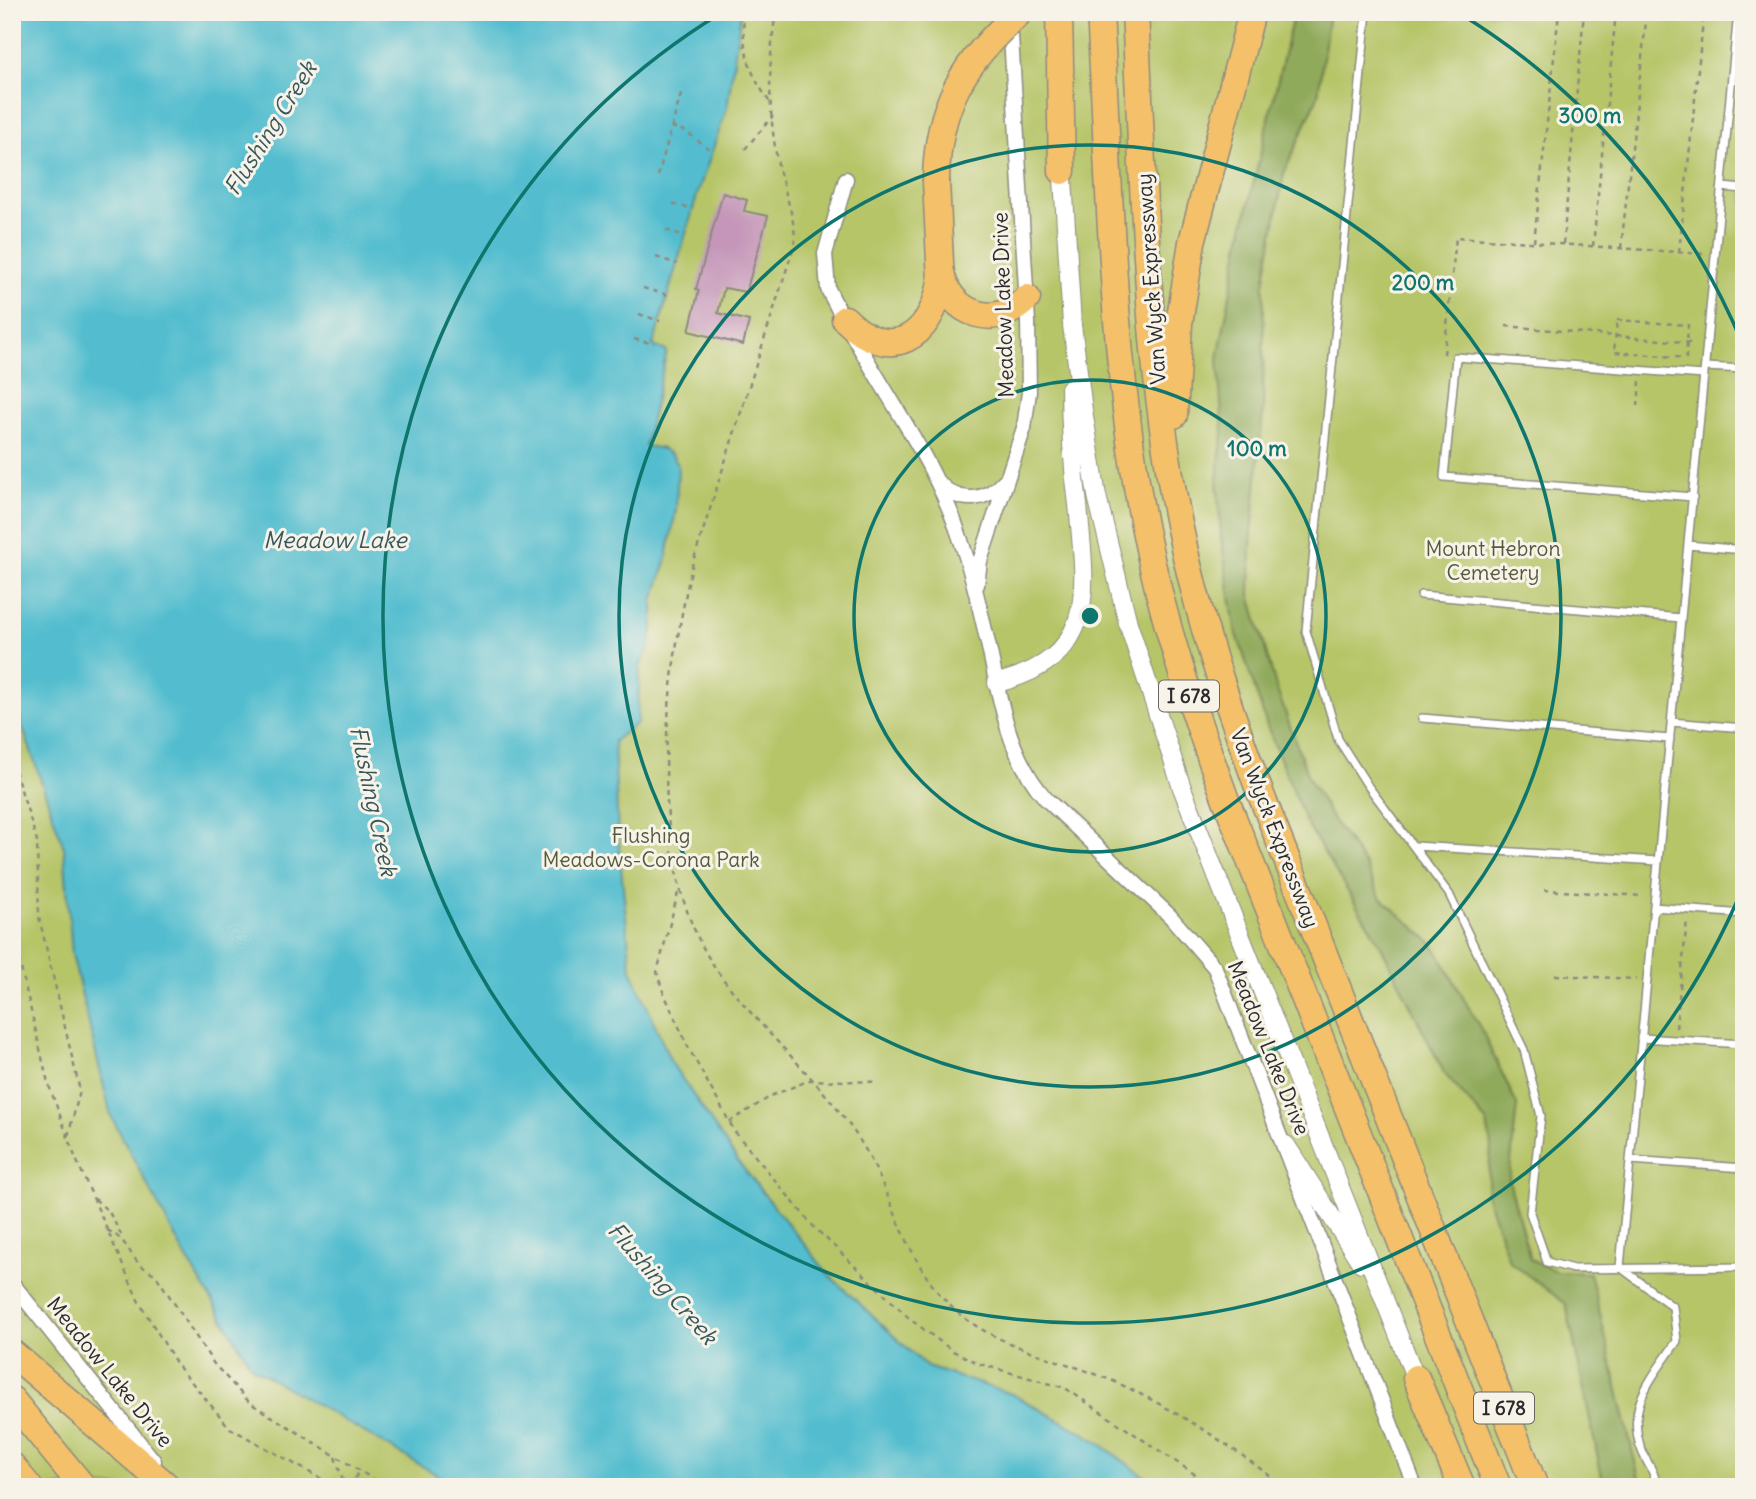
<svg xmlns="http://www.w3.org/2000/svg" width="1756" height="1499" font-family="Delius,sans-serif">
	<style>
		.green { fill: #b6c568; stroke: #70784a; stroke-width: 2 }
		.forest { fill: #90aa5c; stroke: #5e6a44; stroke-width: 2 }
		.water { fill: #52bdcf; stroke: #3e747d; stroke-width: 2 }
		.building { fill: #c596b9 }
		.lines { fill: none; stroke-linecap: round; stroke-linejoin: round }
		.service-casing { stroke: #8e8a7e; stroke-width: 10 }
		.minor-casing { stroke: #8e8a7e; stroke-width: 17 }
		.tertiary-casing { stroke: #8e8a7e; stroke-width: 20 }
		.motorway-casing { stroke: #8e8a7e; stroke-width: 29 }
		.path { stroke: #8e8a7e; stroke-width: 2.5; stroke-dasharray: 5 5; stroke-linecap: butt }
		.service { stroke: #fff; stroke-width: 7 }
		.minor { stroke: #fff; stroke-width: 14 }
		.tertiary { stroke: #fff; stroke-width: 18 }
		.motorway { stroke: #f4c16a; stroke-width: 26 }
		.motorway-bridge-casing { stroke: #8e8a7e; stroke-width: 29; stroke-linecap: butt }
		.motorway-bridge { stroke: #f4c16a; stroke-width: 26 }
		.ring { fill: none; stroke: #0f766e; stroke-width: 3.5 }
		.labels { text-anchor: middle; dominant-baseline: central; stroke-width: 6; stroke-linejoin: round; paint-order: stroke }
		.shield { fill: #f7f3e8; stroke: #686764; stroke-width: 2 }
		.shield-label { font-size: 19px; font-weight: bold; fill: #2b2b2b }
		.street-label { font-size: 21px; fill: #2b2b2b; stroke: #f7f3e8 }
		.park-label { font-size: 21px; fill: #55593d; stroke: #f7f3e8 }
		.water-label { font-size: 23px; font-style: italic; fill: #37575c; stroke: #f7f3e8 }
		.centre { fill: #0f766e; stroke: #f7f3e8; stroke-width: 3.5 }
		.ring-label { font-size: 21px; text-anchor: middle; font-weight: bold; fill: #0f766e; stroke: #f7f3e8; stroke-width: 6; stroke-linejoin: round; paint-order: stroke }
	</style>
	<rect width="100%" height="100%" fill="#f7f3e8"/>
	<filter id="ink" filterUnits="userSpaceOnUse"><feTurbulence type="fractalNoise" baseFrequency=".0143" numOctaves="2"/><feDisplacementMap in="SourceGraphic" scale="14" xChannelSelector="R" yChannelSelector="G"/><feConvolveMatrix kernelMatrix="1 2 1 2 8 2 1 2 1" color-interpolation-filters="sRGB"/></filter>
	<filter id="wash" filterUnits="userSpaceOnUse"><feTurbulence type="fractalNoise" baseFrequency=".00686" numOctaves="4" result="noise"/><feDisplacementMap in="SourceGraphic" scale="28" xChannelSelector="R" yChannelSelector="G"/><feGaussianBlur stdDeviation="1.57" result="paint"/><feColorMatrix in="noise" values="0 0 0 0 0 0 0 0 0 0 0 0 0 0 0 0 0 1.4 0 .05"/><feComposite in="paint" operator="in"/></filter>
	<g filter="url(#wash)">
		<rect width="100%" height="100%" fill="#f0e9d1"/>
		<path class="green" d="M 12,12 L 1744,12 L 1744,1487 L 12,1487 Z"/>
		<path class="forest" d="M 1294,12 L 1329,12 L 1318,96 L 1284,173 L 1264,284 L 1263,411 L 1251,545 L 1250,595 L 1276,687 L 1309,779 L 1333,820 L 1365,865 L 1380,897 L 1433,944 L 1483,1033 L 1517,1105 L 1509,1181 L 1530,1259 L 1557,1272 L 1590,1273 L 1641,1487 L 1604,1487 L 1566,1304 L 1509,1261 L 1487,1196 L 1491,1146 L 1487,1123 L 1444,1073 L 1380,944 L 1306,823 L 1267,726 L 1235,628 L 1221,538 L 1217,479 L 1223,433 L 1218,358 L 1242,232 Z"/>
		<path class="water" d="M 12,12 L 741,12 L 727,108 L 698,192 L 653,346 L 667,351 L 645,446 L 663,449 L 672,455 L 678,465 L 676,510 L 666,562 L 653,601 L 653,630 L 648,650 L 640,666 L 637,723 L 614,741 L 618,835 L 631,969 L 671,1062 L 739,1163 L 829,1275 L 927,1367 L 1012,1394 L 1091,1437 L 1159,1487 L 458,1487 L 252,1367 L 183,1252 L 111,1116 L 72,954 L 64,848 L 12,696 Z"/>
		<g id="blocks">
			<path class="building" d="M 723,193 L 747,200 L 744,211 L 768,216 L 746,292 L 724,288 L 718,313 L 749,321 L 743,345 L 689,331 L 699,290 L 696,289 Z"/>
		</g>
	</g>
	<g filter="url(#ink)">
		<use href="#blocks" fill-opacity="0" stroke="#8e8a7e" stroke-width="2"/>
		<g class="lines">
			<g class="service-casing">
				<path id="service" d="M 1367,12 L 1306,631 L 1338,739 L 1368,786 L 1449,894 L 1524,1050 L 1541,1116 L 1530,1213 L 1547,1262 L 1573,1269 L 1744,1267
					M 1722,187 L 1744,189
					M 1705,367 L 1744,369
					M 1693,497 L 1444,477 L 1456,357 L 1704,375
					M 1688,545 L 1744,550
					M 1421,595 L 1681,618
					M 1422,718 L 1670,739
					M 1671,722 L 1744,728
					M 1415,846 L 1658,861
					M 1654,907 L 1744,914
					M 1641,1038 L 1744,1044
					M 1630,1160 L 1744,1168
					M 1620,1267 L 1738,12
					M 1620,1267 L 1673,1307 L 1677,1341 C 1653,1377 1624,1406 1642,1451 C 1647,1464 1656,1472 1656,1487"/>
			</g>
			<g class="minor-casing">
				<path id="minor" d="M 846,179 L 825,254 L 828,289 C 865,366 919,434 951,513 C 969,558 979,605 990,652 C 1001,705 1009,757 1046,799 L 1170,916 L 1215,968 L 1415,1487
					M 939,483 C 960,505 986,502 1005,480
					M 977,585 L 980,561 L 1024,428 L 1029,392 L 1028,322 L 1010,19
					M 12,1283 L 154,1461"/>
			</g>
			<g class="tertiary-casing">
				<path id="tertiary" d="M 1062,162 L 1072,325 L 1083,410 L 1097,496 L 1128,623 L 1182,788 L 1419,1387
					M 997,683 C 1099,657 1086,591 1078,505 C 1073,466 1070,428 1070,388
					M 1286,1145 L 1361,1263"/>
			</g>
			<g class="motorway-casing">
				<path id="motorway" d="M 1059,12 L 1062,171
					M 1100,12 C 1110,185 1111,361 1145,530 C 1163,623 1193,711 1226,800 L 1498,1487
					M 1135,12 C 1144,183 1145,356 1179,524 C 1197,614 1226,701 1258,787 L 1535,1487
					M 941,272 C 949,315 997,331 1027,298
					M 845,319 C 890,364 931,339 941,282 L 936,181
					M 1174,415 L 1179,324 L 1192,242 L 1252,12
					M 12,1353 L 168,1487
					M 1416,1378 L 1462,1487
					M 12,1400 L 83,1487
					M 12,1466 L 29,1487"/>
			</g>
			<path class="path" d="M 744,12 C 741,49 750,76 772,105
				M 776,12 C 768,60 768,110 777,159 C 782,188 795,213 795,243 L 693,562 C 664,684 641,869 721,976 C 763,1033 820,1079 859,1139 C 896,1197 906,1272 962,1316 C 1002,1348 1066,1361 1113,1381 C 1173,1408 1233,1446 1284,1487
				M 671,127 L 685,131 L 712,151
				M 745,149 L 773,116
				M 658,176 L 681,94
				M 673,204 L 693,209
				M 666,230 L 685,236
				M 1534,242 L 1559,12
				M 1563,244 L 1584,12
				M 1593,246 L 1616,12
				M 1621,248 L 1647,12
				M 1679,252 L 1704,12
				M 656,257 L 677,264
				M 643,288 L 668,295
				M 639,314 L 660,321
				M 1617,320 L 1688,325 L 1686,358 L 1614,352 Z
				M 1506,326 L 1694,343
				M 634,339 L 654,344
				M 1444,354 L 1456,237 L 1705,254
				M 1638,406 L 1640,381
				M 12,761 L 37,841 L 39,917 L 80,1091 L 68,1136
				M 1544,890 L 1644,896
				M 678,893 L 657,972 L 662,989 L 688,1047 L 735,1132 L 814,1227 L 911,1320 L 953,1351 L 980,1364 L 1065,1388 L 1214,1487
				M 12,930 L 48,1083 L 76,1159 L 139,1302 L 178,1366 L 230,1428 L 336,1487
				M 1555,975 L 1636,979
				M 1676,1028 L 1687,920
				M 729,1122 L 773,1095 L 810,1080 L 878,1082
				M 95,1199 L 109,1212 L 123,1238
				M 107,1230 C 134,1243 126,1261 155,1274 L 214,1364 L 250,1403 L 386,1487
				M 335,1457 L 345,1487
				M 350,1487 L 359,1471"/>
			<use href="#service" class="service"/>
			<use href="#minor" class="minor"/>
			<use href="#tertiary" class="tertiary"/>
			<use href="#motorway" class="motorway"/>
			<g class="motorway-bridge-casing">
				<path id="motorway-bridge" d="M 936,181 C 937,105 964,61 1020,12"/>
			</g>
			<use href="#motorway-bridge" class="motorway-bridge"/>
		</g>
	</g>
	<g class="ring">
		<circle cx="1090" cy="616" r="236"/>
		<circle cx="1090" cy="616" r="471"/>
		<path d="M1743 887A707 707 0 1 1 721 13M1459 13A707 707 0 0 1 1743 345"/>
	</g>
	<g class="labels">
		<g class="shield">
			<rect x="1159" y="680.5" width="60" height="31" rx="5"/>
			<rect x="1474" y="1392.5" width="60" height="31" rx="5"/>
		</g>
		<g class="shield-label">
			<text x="1189" y="696">I 678</text>
			<text x="1504" y="1408">I 678</text>
		</g>
		<g class="street-label">
			<text transform="translate(1151 279) rotate(-94)">Van Wyck Expressway</text>
			<text transform="translate(1003 305) rotate(-92)">Meadow Lake Drive</text>
			<text transform="translate(1275 828) rotate(69)">Van Wyck Expressway</text>
			<text transform="translate(1269 1048) rotate(68)">Meadow Lake Drive</text>
			<text transform="translate(110 1372) rotate(51)">Meadow Lake Drive</text>
		</g>
		<g class="park-label">
			<text x="1493" y="548">Mount Hebron<tspan x="1493" dy="24">Cemetery</tspan></text>
			<text x="651" y="835">Flushing<tspan x="651" dy="24">Meadows-Corona Park</tspan></text>
		</g>
		<g class="water-label">
			<text transform="translate(270 128) rotate(-58)">Flushing Creek</text>
			<text x="335" y="539">Meadow Lake</text>
			<text transform="translate(374 801) rotate(78)">Flushing Creek</text>
			<text transform="translate(663 1283) rotate(49)">Flushing Creek</text>
		</g>
	</g>
	<circle cx="1090" cy="616" r="10" class="centre"/>
	<g class="ring-label">
		<text x="1590" y="123">300 m</text>
		<text x="1423" y="290">200 m</text>
		<text x="1257" y="456">100 m</text>
	</g>
	<rect width="1756" height="1499" fill="none" stroke="#f7f3e8" stroke-width="42"/>
</svg>
